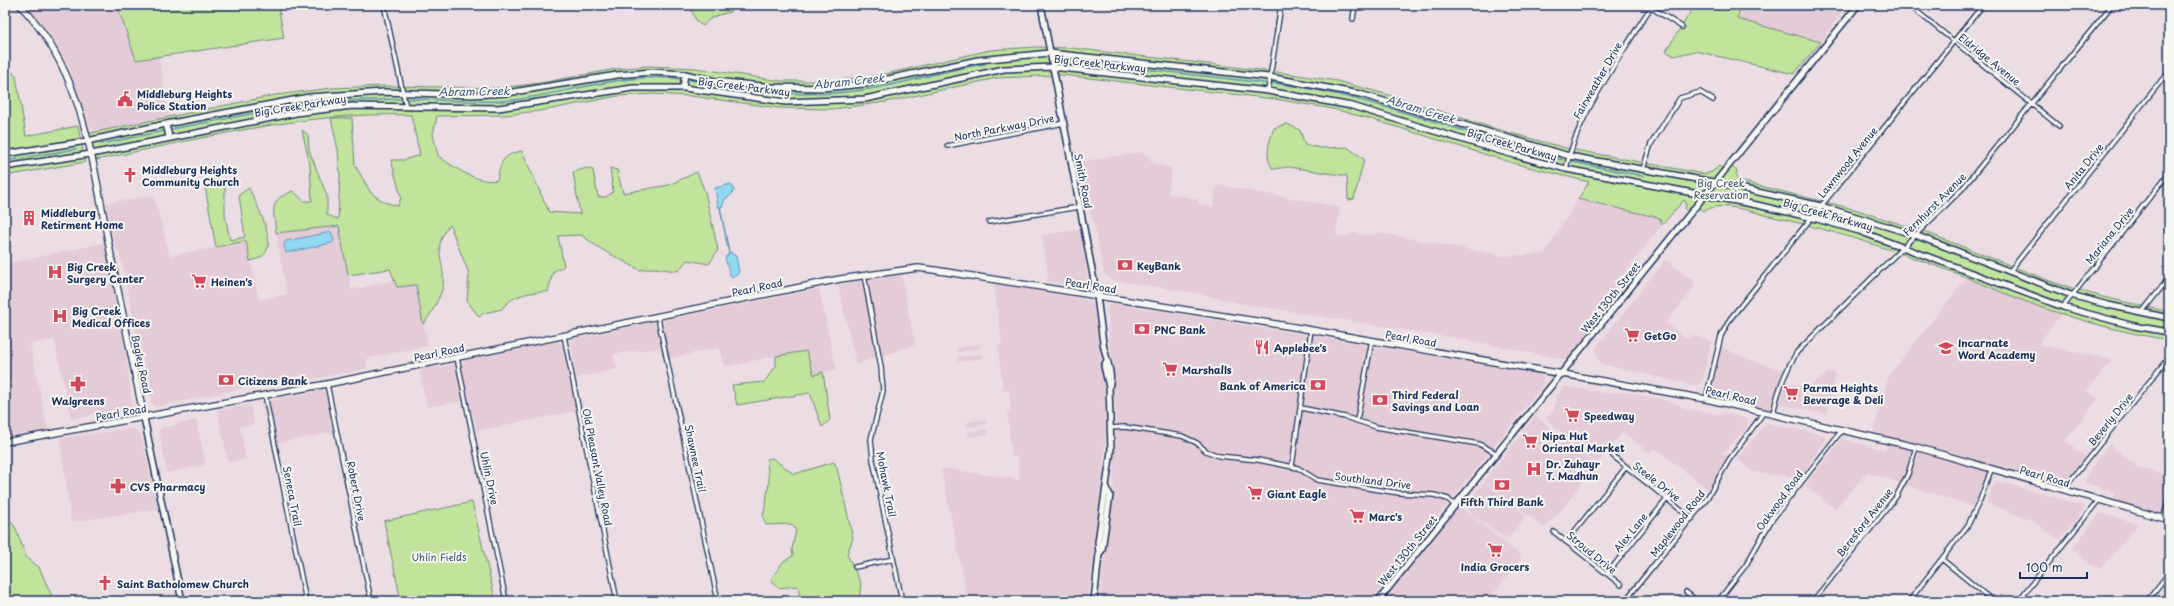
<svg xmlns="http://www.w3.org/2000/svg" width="2174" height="606" font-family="'Playpen Sans',sans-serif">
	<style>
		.built { fill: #e4cbd8 }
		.green { fill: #c1e39c; stroke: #6e897d }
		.water { fill: #91d9f3; stroke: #6295b7 }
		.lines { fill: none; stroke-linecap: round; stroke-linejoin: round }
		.stream { stroke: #6295b7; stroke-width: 1.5 }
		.street-casing { stroke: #1b2f5e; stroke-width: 6 }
		.secondary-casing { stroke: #1b2f5e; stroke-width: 8 }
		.primary-casing { stroke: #1b2f5e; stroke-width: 8 }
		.street { stroke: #f6f6f2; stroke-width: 3.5 }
		.secondary { stroke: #f6f6f2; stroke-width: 5 }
		.primary { stroke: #f6f6f2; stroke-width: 5.5 }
		.labels { text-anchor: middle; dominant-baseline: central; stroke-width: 4; stroke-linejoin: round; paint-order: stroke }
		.street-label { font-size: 10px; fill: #1b2f5e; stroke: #f6f6f2 }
		.poi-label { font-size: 10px; font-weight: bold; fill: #1b2f5e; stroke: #f6f6f2; text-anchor: start }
		.park-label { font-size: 10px; fill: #3c536a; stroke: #f6f6f2 }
		.water-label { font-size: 11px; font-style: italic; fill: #385a83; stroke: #f6f6f2 }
	</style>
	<rect width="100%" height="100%" fill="#ebdde3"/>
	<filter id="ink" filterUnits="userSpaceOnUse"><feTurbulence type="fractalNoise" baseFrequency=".025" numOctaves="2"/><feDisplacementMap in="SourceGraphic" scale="8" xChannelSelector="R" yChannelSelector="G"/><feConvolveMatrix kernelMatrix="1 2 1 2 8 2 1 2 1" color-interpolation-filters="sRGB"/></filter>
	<g filter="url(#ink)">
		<path class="built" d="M 25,5 L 117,5 L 136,60 L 159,57 L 169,121 L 96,134 L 91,129 L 69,68 L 54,41 Z
			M 1741,5 L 1841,5 L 1845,7 L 1821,42 L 1737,19 Z
			M 1143,152 L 1154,164 L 1172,168 L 1168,193 L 1198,200 L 1198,204 L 1213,207 L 1217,185 L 1340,207 L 1336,235 L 1344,237 L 1352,233 L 1372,235 L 1380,233 L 1503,256 L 1544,254 L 1578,199 L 1661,218 L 1662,225 L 1623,275 L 1612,282 L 1624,287 L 1567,360 L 1467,340 L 1239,303 L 1197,293 L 1111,280 L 1104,273 L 1096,233 L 1078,162 Z
			M 154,196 L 170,256 L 246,241 L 259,300 L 287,294 L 276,233 L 339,226 L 351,290 L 396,280 L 416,285 L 428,346 L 368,358 L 366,369 L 306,380 L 304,375 L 156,407 L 152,404 L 119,250 L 116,250 L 106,203 Z
			M 1081,229 L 1089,285 L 1081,287 L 1047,281 L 1048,274 L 1042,235 Z
			M 104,243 L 126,353 L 132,407 L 71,419 L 54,339 L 30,344 L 48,430 L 5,437 L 5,264 Z
			M 1665,260 L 1694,281 L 1694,288 L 1666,323 L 1687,339 L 1692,335 L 1711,341 L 1702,382 L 1697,386 L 1600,364 L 1595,349 Z
			M 901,274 L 915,345 L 856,364 L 838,285 Z
			M 1966,278 L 2017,298 L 2062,313 L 2038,344 L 2112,360 L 2087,391 L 2098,399 L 2065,440 L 2086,457 L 2062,487 L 1873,433 L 1889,375 Z
			M 994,284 L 1084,299 L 1092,302 L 1094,306 L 1104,386 L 1105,437 L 1101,506 L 1088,601 L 968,601 L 941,468 L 1020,480 L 1017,456 L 1012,457 L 1007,412 L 1011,411 L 1009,390 L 1003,391 L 998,346 L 1002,345 Z
			M 819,289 L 836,369 L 814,375 L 788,353 L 725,367 L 719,348 L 669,358 L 663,331 L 664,320 Z
			M 1112,303 L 1537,373 L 1544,379 L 1540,389 L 1370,601 L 1099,601 L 1113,492 L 1115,451 L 1116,423 L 1107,306 Z
			M 653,322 L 655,323 L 661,348 L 613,354 L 617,369 L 576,378 L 571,341 L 574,339 Z
			M 558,341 L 561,343 L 564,350 L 581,410 L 476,431 L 469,400 L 427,407 L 419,370 L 462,363 L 467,360 Z
			M 979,344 L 980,348 L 957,352 L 957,348 Z
			M 1720,347 L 1753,361 L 1784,370 L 1771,410 L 1710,396 Z
			M 981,354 L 982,358 L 958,362 L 957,357 Z
			M 1829,372 L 1833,372 L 1835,376 L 1827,414 L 1778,404 L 1786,383 L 1810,388 L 1812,384 Z
			M 1564,386 L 1606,393 L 1625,392 L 1670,401 L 1686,409 L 1722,415 L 1724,413 L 1747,419 L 1747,427 L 1723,453 L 1728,457 L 1709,490 L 1655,448 L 1649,452 L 1623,432 L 1597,463 L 1579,450 L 1546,418 L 1554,410 L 1556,396 Z
			M 325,389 L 334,432 L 272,444 L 261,402 Z
			M 251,405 L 254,424 L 240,427 L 246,459 L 228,462 L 217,410 Z
			M 1536,416 L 1594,463 L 1593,468 L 1567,503 L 1545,528 L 1484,481 Z
			M 986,419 L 987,424 L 967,427 L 966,423 Z
			M 196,420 L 206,464 L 167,473 L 159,432 L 161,428 Z
			M 1766,423 L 1825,435 L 1826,439 L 1804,472 L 1797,477 L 1753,472 L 1737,459 Z
			M 133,428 L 140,433 L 142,438 L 158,509 L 71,522 L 60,438 Z
			M 987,429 L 988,434 L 969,437 L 968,432 Z
			M 1842,439 L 1885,450 L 1890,443 L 1987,471 L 1974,507 L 1867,472 L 1835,509 L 1805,485 Z
			M 2109,444 L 2137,467 L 2169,476 L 2169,493 L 2162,514 L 2113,500 L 2116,492 L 2085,483 L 2086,476 Z
			M 1995,480 L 2084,506 L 2085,508 L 2060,539 L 2056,538 L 2034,521 L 1986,503 Z
			M 1484,482 L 1526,515 L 1509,537 L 1504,537 L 1473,516 L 1465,505 Z
			M 1460,506 L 1522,557 L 1488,601 L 1383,601 Z
			M 2100,513 L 2139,524 L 2101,568 L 2092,566 L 2072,549 Z"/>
		<path class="green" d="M 117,5 L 278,5 L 284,38 L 136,60 Z
			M 689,5 L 735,5 L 730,12 C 719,15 710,16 703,26 L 697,22 Z
			M 1695,5 L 1741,5 L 1737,19 L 1821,42 L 1794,74 L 1695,51 L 1674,56 L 1666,51 Z
			M 1036,47 L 1071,48 L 1277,72 L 1337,81 L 1389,95 L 1493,128 L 1565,148 L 1704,174 L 1712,172 L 1719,166 L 1724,170 L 1729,165 L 1737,171 L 1736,177 L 1739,181 L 1854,209 L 1928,233 L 2055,283 L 2103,297 L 2169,312 L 2169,340 C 2125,333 2082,321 2040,307 C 2006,295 1973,279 1939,267 C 1882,246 1824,228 1765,215 C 1750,211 1716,200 1704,212 L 1696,205 L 1690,213 L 1685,209 L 1686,203 L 1684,200 L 1662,225 L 1660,218 L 1578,199 L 1589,182 L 1516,164 L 1371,119 L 1333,109 L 1275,99 L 1062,75 L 997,78 L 886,102 L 833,109 L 779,108 L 691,96 L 654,94 L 618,96 L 546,110 L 506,115 L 437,116 L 433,134 L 438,156 C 454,167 477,184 497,180 C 501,161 502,155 522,151 L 549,212 L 580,214 L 573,172 L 587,168 L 593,170 L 598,197 L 606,197 L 613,192 L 610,168 L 617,170 L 623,193 L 669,185 L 697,172 L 705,192 L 718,250 L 709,264 L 687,260 L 678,271 L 653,268 L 640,270 L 601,249 L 581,235 L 558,236 L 564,266 L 553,272 L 548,292 C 532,291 511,295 502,309 L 484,313 L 479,317 L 467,301 L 469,274 L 450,225 C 430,246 446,262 443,286 C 441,296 430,317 423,324 L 416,285 L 397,287 L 390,269 L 348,275 L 339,226 L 276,233 C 274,210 267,201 293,191 L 304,201 L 312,201 L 310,165 L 302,130 L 308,135 L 309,150 L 327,196 L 327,215 L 338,219 L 340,175 L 338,150 L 331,118 L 352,118 L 355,165 L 371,193 L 384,202 L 398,206 L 401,197 L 391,160 L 404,160 L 420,155 L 411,115 C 303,111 197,140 91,161 L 86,134 L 276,95 L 331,88 L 387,86 L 500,88 L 540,83 L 616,69 L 648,66 L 695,68 L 781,81 L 831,81 L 881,75 L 990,50 Z
			M 5,66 L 16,76 L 26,136 L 78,126 L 85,162 L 5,176 Z
			M 1287,124 L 1300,130 L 1305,145 L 1321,148 L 1347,147 L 1364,159 L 1354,199 L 1348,200 L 1347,176 L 1289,167 L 1273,169 C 1264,156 1269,142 1274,128 Z
			M 211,177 L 221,181 L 225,187 L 225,216 L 230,240 L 245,237 L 239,195 L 249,188 C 255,201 274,237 267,250 C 264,257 258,259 250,261 L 246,241 L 216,247 L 204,181 Z
			M 806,351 L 814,375 L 823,372 L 830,420 L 822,427 L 810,393 L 737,405 L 732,385 L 764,382 L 776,366 L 776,356 Z
			M 772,458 L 794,474 L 834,462 L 837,468 L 853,538 L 847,554 L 861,584 L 859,601 L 795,601 L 800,599 L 798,586 L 778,588 L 771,579 L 783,562 L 793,556 L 792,549 L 796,530 L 792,524 L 766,525 L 763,517 L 769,484 L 767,459 Z
			M 472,502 L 495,599 L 483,601 L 401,601 L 384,521 Z
			M 5,512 L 16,529 L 26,557 L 39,567 L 54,601 L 5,601 Z"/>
		<path class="water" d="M 731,184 L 734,190 L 731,195 L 725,199 L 722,207 L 718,207 L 715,188 Z
			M 331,232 L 334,241 L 332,243 L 286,253 L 284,244 L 286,241 Z
			M 730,252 L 736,256 L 739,272 L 737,275 L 733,277 L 730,275 L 725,258 Z"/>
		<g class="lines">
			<path class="stream" d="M 1065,60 L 1265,83
				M 690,80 L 712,83
				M 715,83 C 769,96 827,97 881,87 C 916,80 950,69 985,64
				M 1272,83 C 1372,95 1466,135 1563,160
				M 409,99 C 443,99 478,104 513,100 C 569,93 624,72 681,79
				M 172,129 L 313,102 L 400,99
				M 101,144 L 164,131
				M 5,161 L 76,149
				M 1573,162 L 1643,176
				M 720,207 L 729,253"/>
			<g class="street-casing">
				<path id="street" d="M 384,5 L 406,107
					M 1647,5 L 1682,27
					M 1909,5 L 2059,126
					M 1353,19 L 1355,5
					M 1268,91 L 1281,5
					M 947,146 L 1064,123
					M 1566,169 C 1575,126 1600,88 1623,51 C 1633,36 1642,19 1653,5
					M 1643,169 L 1651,144 L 1680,98 L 1700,92 L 1713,100
					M 989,222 L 1079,207
					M 2009,272 L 2169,71
					M 864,275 L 881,367 L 883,391 L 871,439 L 873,460 L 902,601
					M 2063,307 L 2169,173
					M 2142,312 L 2169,278
					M 658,318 L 718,601
					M 564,336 L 617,601
					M 457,358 L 506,601
					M 327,384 L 371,601
					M 265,395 L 306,601
					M 1706,399 L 1721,336 L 1730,319 L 1983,5
					M 1301,408 L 1345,417 L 1376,427 L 1479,444 L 1496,453
					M 1773,413 C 1778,391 1785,371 1797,352 L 1962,189 L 2112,5
					M 1357,420 L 1372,340
					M 1110,428 L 1125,427 L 1182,436 L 1197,443 L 1206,451 L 1219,456 L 1258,460 L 1298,468 L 1317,480 L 1399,493 L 1434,495 L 1448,499 L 1454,505
					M 1613,456 L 1692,519
					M 1292,466 L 1311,330
					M 2063,490 L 2169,357
					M 2163,519 L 2169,499
					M 1554,532 L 1621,585
					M 1566,542 L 1626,467
					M 1943,560 L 1993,601
					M 855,567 L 893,559
					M 1607,574 L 1667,499
					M 1686,592 L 1697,601
					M 1625,601 L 1706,500 L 1729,460 L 1764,412
					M 1718,601 L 1746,565 L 1771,521 L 1842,430
					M 1813,601 L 1896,497 L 1908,474 L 1916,447
					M 1909,601 L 1968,525 L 1980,500 L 1991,470
					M 2018,601 L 2098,501
					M 2147,601 L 2169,573"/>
			</g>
			<g class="secondary-casing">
				<path id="secondary" d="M 1041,5 L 1097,296 C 1099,312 1101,328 1103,343 C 1105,357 1114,374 1109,387
					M 683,88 L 685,74
					M 166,124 L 169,137
					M 5,154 L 87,141 L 166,124 L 309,97 L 383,92 L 472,95 L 507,93 L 617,75 L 652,72 L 685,74 L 715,81 L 772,87 L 823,88 L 864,84 L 978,60 L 1050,53 L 1269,77 L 1360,94 L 1569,156 L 1713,182 L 1821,206 L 1915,235 L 2071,295 L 2108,305 L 2169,318
					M 5,167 L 91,154 L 296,113 L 352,106 L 498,108 L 633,88 L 684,88 L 786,102 L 865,99 L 1004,69 L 1052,67 L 1268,91 L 1352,106 L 1507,153 L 1566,169 L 1757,205 L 1817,219 L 1859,231 L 2063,307 L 2134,326 L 2169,332
					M 144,418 L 182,601
					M 1099,554 L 1102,550 L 1110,495 L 1107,490
					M 1094,601 L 1099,554 L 1098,542 L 1111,451 L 1109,387 L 1104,366 L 1106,362
					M 1378,601 L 1858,5"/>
			</g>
			<g class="primary-casing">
				<path id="primary" d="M 20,5 C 84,71 93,165 110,251 C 121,307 133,362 144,418
					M 5,442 L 327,384 L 840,279 L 918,268 L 934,270 L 1294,327 L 1706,399 L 1916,447 L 2169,520"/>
			</g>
			<use href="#street" class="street"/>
			<use href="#secondary" class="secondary"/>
			<use href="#primary" class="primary"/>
		</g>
	</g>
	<defs>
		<g id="civic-bare" transform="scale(1.2)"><path d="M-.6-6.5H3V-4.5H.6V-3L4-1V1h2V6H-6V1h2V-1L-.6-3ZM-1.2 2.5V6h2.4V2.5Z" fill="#d1495b" stroke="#f6f6f2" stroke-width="2.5" paint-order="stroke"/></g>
		<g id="church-bare" transform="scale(1.2)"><path d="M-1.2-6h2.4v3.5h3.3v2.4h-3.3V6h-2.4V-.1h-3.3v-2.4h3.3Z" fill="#d1495b" stroke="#f6f6f2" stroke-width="2.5" paint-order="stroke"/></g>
		<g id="building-bare" transform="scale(1.2)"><path d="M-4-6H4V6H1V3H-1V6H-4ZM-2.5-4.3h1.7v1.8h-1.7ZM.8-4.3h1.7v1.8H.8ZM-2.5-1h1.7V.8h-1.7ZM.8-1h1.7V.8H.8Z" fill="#d1495b" stroke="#f6f6f2" stroke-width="2.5" paint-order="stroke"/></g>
		<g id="bank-bare" transform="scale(1.2)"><path d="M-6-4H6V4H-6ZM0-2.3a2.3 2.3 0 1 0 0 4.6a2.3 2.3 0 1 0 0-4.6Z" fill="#d1495b" stroke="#f6f6f2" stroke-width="2.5" paint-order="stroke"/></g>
		<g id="hospital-bare" transform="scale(1.2)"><path d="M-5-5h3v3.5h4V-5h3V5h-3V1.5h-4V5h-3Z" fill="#d1495b" stroke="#f6f6f2" stroke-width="2.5" paint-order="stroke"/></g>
		<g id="supermarket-bare" transform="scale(1.2)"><path d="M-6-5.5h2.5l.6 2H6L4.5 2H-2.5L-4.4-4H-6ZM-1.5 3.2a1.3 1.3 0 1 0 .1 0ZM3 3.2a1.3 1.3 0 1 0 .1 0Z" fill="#d1495b" stroke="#f6f6f2" stroke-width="2.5" paint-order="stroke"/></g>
		<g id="restaurant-bare" transform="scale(1.2)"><path d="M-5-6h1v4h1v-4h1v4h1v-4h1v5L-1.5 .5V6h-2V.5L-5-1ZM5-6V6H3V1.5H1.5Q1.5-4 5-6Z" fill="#d1495b" stroke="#f6f6f2" stroke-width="2.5" paint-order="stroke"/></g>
		<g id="school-bare" transform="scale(1.2)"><path d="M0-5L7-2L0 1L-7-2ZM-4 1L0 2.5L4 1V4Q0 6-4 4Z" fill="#d1495b" stroke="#f6f6f2" stroke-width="2.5" paint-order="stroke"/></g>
		<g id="pharmacy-bare" transform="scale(1.2)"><path d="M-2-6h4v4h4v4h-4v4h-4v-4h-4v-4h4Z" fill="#d1495b" stroke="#f6f6f2" stroke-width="2.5" paint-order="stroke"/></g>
	</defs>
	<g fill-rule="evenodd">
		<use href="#civic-bare" x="125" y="99"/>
		<use href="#church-bare" x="130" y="175"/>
		<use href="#building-bare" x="29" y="218"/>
		<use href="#bank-bare" x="1125" y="265"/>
		<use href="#hospital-bare" x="55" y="272"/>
		<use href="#supermarket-bare" x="199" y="281"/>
		<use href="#hospital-bare" x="60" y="316"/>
		<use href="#bank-bare" x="1142" y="329"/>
		<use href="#supermarket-bare" x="1632" y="335"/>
		<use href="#restaurant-bare" x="1262" y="347"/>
		<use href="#school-bare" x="1946" y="348"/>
		<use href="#supermarket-bare" x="1170" y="369"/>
		<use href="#bank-bare" x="226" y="380"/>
		<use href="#pharmacy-bare" x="78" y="384"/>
		<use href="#bank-bare" x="1318" y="385"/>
		<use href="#supermarket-bare" x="1791" y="393"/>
		<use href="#bank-bare" x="1380" y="400"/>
		<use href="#supermarket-bare" x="1572" y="415"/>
		<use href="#supermarket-bare" x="1530" y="441"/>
		<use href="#hospital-bare" x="1534" y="469"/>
		<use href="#bank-bare" x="1502" y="485"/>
		<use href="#pharmacy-bare" x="118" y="486"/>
		<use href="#supermarket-bare" x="1255" y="493"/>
		<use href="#supermarket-bare" x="1357" y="516"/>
		<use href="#supermarket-bare" x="1495" y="550"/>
		<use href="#church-bare" x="105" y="583"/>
	</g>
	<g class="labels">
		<g class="street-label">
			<text transform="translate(1990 59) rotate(39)">Eldridge Avenue</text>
			<text transform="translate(1100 63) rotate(6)">Big Creek Parkway</text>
			<text transform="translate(1597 80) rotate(-60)">Fairweather Drive</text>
			<text transform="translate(744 86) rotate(7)">Big Creek Parkway</text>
			<text transform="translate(300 105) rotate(-9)">Big Creek Parkway</text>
			<text transform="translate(1004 127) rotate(-11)">North Parkway Drive</text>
			<text transform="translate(1512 144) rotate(16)">Big Creek Parkway</text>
			<text transform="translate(1847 162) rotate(-51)">Lawnwood Avenue</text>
			<text transform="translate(2083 166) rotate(-51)">Anita Drive</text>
			<text transform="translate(1084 181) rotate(79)">Smith Road</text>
			<text transform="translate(1934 204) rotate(-45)">Fernhurst Avenue</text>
			<text transform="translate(1828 214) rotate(16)">Big Creek Parkway</text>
			<text transform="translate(2109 235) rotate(-51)">Mariana Drive</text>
			<text transform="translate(1091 285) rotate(9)">Pearl Road</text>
			<text transform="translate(757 287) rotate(-12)">Pearl Road</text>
			<text transform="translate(1610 297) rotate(-51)">West 130th Street</text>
			<text transform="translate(1411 338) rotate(10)">Pearl Road</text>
			<text transform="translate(439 352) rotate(-12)">Pearl Road</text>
			<text transform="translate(142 364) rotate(78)">Bagley Road</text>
			<text transform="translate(1731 395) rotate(13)">Pearl Road</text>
			<text transform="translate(121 412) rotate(-10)">Pearl Road</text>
			<text transform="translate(2110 419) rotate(-51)">Beverly Drive</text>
			<text transform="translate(696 458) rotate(78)">Shawnee Trail</text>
			<text transform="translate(598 467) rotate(79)">Old Pleasant Valley Road</text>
			<text transform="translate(2045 476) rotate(16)">Pearl Road</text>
			<text transform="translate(490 478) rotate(78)">Uhlin Drive</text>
			<text transform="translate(1373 480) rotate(7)">Southland Drive</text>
			<text transform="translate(1657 481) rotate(38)">Steele Drive</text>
			<text transform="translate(887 484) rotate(79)">Mohawk Trail</text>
			<text transform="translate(357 491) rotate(79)">Robert Drive</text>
			<text transform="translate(293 496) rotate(79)">Seneca Trail</text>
			<text transform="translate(1779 500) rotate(-54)">Oakwood Road</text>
			<text transform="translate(1864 522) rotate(-52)">Beresford Avenue</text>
			<text transform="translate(1677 523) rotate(-52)">Maplewood Road</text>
			<text transform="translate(1630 532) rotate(-51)">Alex Lane</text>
			<text transform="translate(1407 550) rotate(-51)">West 130th Street</text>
			<text transform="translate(1592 552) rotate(39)">Stroud Drive</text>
		</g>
		<g class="poi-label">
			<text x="137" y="93">Middleburg Heights<tspan x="137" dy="12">Police Station</tspan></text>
			<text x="142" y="169">Middleburg Heights<tspan x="142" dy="12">Community Church</tspan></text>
			<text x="41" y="212">Middleburg<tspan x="41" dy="12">Retirment Home</tspan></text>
			<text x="1137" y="265">KeyBank</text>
			<text x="67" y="266">Big Creek<tspan x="67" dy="12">Surgery Center</tspan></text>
			<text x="211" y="281">Heinen's</text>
			<text x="72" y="310">Big Creek<tspan x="72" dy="12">Medical Offices</tspan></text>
			<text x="1154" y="329">PNC Bank</text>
			<text x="1644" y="335">GetGo</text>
			<text x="1958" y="342">Incarnate<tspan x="1958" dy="12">Word Academy</tspan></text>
			<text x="1274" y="347">Applebee's</text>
			<text x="1182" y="369">Marshalls</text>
			<text x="238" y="380">Citizens Bank</text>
			<text x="1306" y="385" text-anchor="end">Bank of America</text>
			<text x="1803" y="387">Parma Heights<tspan x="1803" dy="12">Beverage &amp; Deli</tspan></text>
			<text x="1392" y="394">Third Federal<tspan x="1392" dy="12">Savings and Loan</tspan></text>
			<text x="78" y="400" text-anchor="middle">Walgreens</text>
			<text x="1584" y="415">Speedway</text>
			<text x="1542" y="435">Nipa Hut<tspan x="1542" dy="12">Oriental Market</tspan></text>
			<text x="1546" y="463">Dr. Zuhayr<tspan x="1546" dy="12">T. Madhun</tspan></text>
			<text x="130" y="486">CVS Pharmacy</text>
			<text x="1267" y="493">Giant Eagle</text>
			<text x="1502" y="501" text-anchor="middle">Fifth Third Bank</text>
			<text x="1369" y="516">Marc's</text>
			<text x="1495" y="566" text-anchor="middle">India Grocers</text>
			<text x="117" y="583">Saint Batholomew Church</text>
		</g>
		<g class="park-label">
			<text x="1721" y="182">Big Creek<tspan x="1721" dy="12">Reservation</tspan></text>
			<text x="439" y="556">Uhlin Fields</text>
		</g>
		<g class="water-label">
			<text transform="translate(849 81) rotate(-6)">Abram Creek</text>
			<text transform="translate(474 91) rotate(-1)">Abram Creek</text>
			<text transform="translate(1421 109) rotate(17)">Abram Creek</text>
		</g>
	</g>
	<rect width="2174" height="606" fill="none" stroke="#f6f6f2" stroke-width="20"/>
	<rect x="10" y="10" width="2154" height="586" fill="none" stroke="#1b2f5e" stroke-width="1.5" filter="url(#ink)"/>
	<path d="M2020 572v6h67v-6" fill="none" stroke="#1b2f5e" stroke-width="2"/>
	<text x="2026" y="572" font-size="12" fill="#1b2f5e" stroke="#f6f6f2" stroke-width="3" paint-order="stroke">100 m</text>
</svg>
